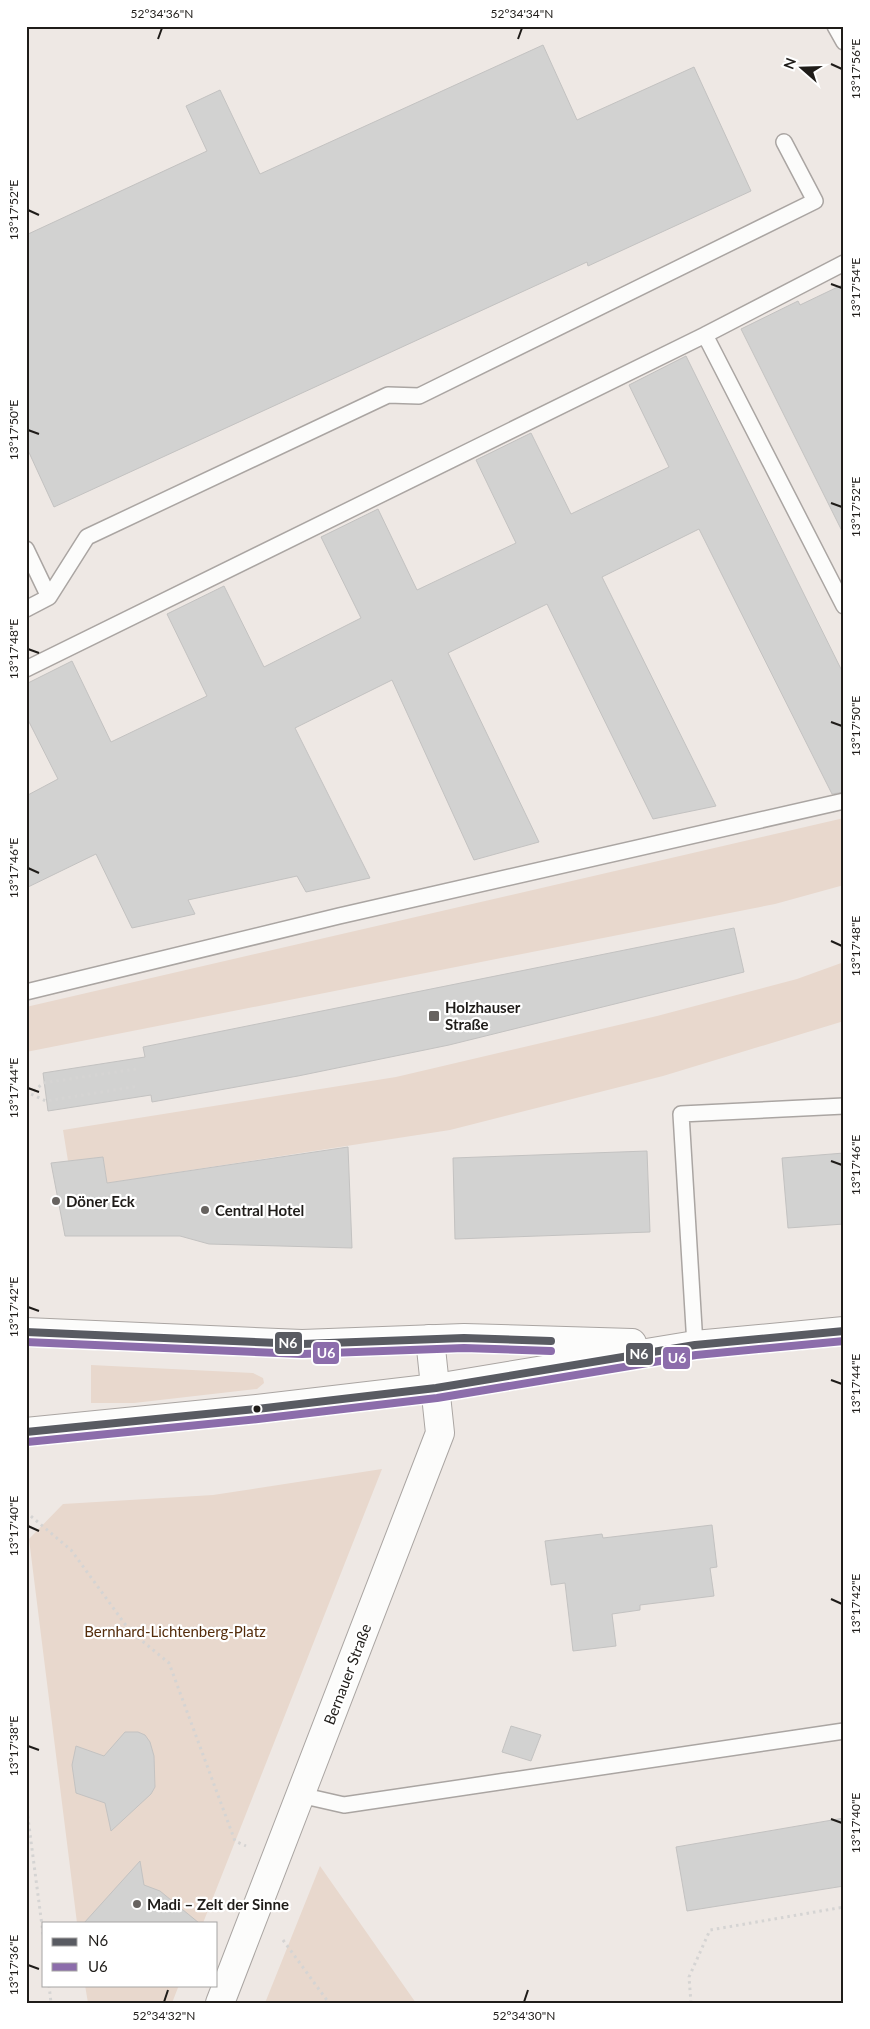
<svg xmlns="http://www.w3.org/2000/svg" width="870" height="2029" font-family="Lato,sans-serif">
	<style>
		.green { fill: #e8d8cd }
		.building { fill: #d2d2d1; stroke: #c3c2c1 }
		.lines { fill: none; stroke-linecap: round; stroke-linejoin: round }
		.lane-casing { stroke: #aaa5a2; stroke-width: 18 }
		.street-casing { stroke: #aaa5a2; stroke-width: 30 }
		.secondary-casing { stroke: #aaa5a2; stroke-width: 30 }
		.path { stroke: #d5d4d3; stroke-width: 3; stroke-dasharray: 2.5 4; stroke-linecap: butt }
		.lane { stroke: #fcfcfb; stroke-width: 15 }
		.street { stroke: #fcfcfb; stroke-width: 28 }
		.secondary { stroke: #fcfcfb; stroke-width: 28 }
		.bus-1-casing { stroke: #fff; stroke-width: 11 }
		.bus-2-casing { stroke: #fff; stroke-width: 11 }
		.bus-1 { stroke: #595b62; stroke-width: 8 }
		.bus-2 { stroke: #8c6dab; stroke-width: 8 }
		.ticks { fill: none; stroke: #1f1c19; stroke-width: 2 }
		.poi-dot { fill: #676360; stroke: #fff; stroke-width: 2 }
		.bus-dot { fill: #1f1c19; stroke: #fff; stroke-width: 2 }
		.labels { text-anchor: middle; dominant-baseline: central; stroke-width: 4.5; stroke-linejoin: round; paint-order: stroke }
		.poi-label { font-size: 15px; font-weight: bold; fill: #1f1c19; stroke: #fff; text-anchor: start }
		.park-label { font-size: 15px; fill: #542c0b; stroke: #fff }
		.street-label { font-size: 15px; fill: #1f1c19; stroke: #fff }
		.line-badge { stroke: #fff; stroke-width: 2 }
		.badge-label { font-size: 14px; text-anchor: middle; font-weight: bold; fill: #fff }
		.neatline { fill: none; stroke: #1f1c19; stroke-width: 2 }
		.ticks-label { font-size: 12px; text-anchor: middle; fill: #1f1c19 }
	</style>
	<rect width="100%" height="100%" fill="#eee8e4"/>
	<path class="green" d="M 844,818 L 844,885 L 775,904 L 26,1052 L 26,1007 Z
		M 844,962 L 844,1021 L 663,1076 L 450,1130 L 107,1183 L 103,1157 L 68,1161 L 63,1130 L 396,1077 L 657,1016 L 797,979 Z
		M 91,1365 L 253,1373 L 263,1378 L 264,1383 L 257,1389 L 134,1403 L 91,1403 Z
		M 382,1469 L 203,1923 L 77,1923 L 29,1539 L 63,1504 L 213,1495 Z
		M 320,1866 L 416,2003 L 265,2003 Z
		M 85,1985 L 179,1985 L 172,2003 L 88,2003 Z"/>
	<path class="building" d="M 543,45 L 577,120 L 694,67 L 751,191 L 588,266 L 587,262 L 54,507 L 26,446 L 26,235 L 207,151 L 186,106 L 220,90 L 260,174 Z
		M 844,284 L 844,535 L 741,329 L 798,301 L 800,305 Z
		M 686,356 L 844,675 L 844,792 L 832,794 L 699,529 L 602,577 L 716,806 L 653,819 L 547,604 L 448,653 L 539,842 L 474,860 L 392,680 L 295,728 L 370,878 L 306,892 L 297,876 L 188,900 L 195,914 L 132,928 L 96,854 L 26,888 L 26,796 L 58,779 L 26,716 L 26,684 L 72,661 L 111,742 L 207,696 L 167,614 L 224,586 L 264,667 L 361,618 L 321,537 L 378,509 L 417,590 L 516,543 L 476,460 L 531,433 L 571,514 L 669,467 L 629,385 Z
		M 734,928 L 744,972 L 449,1045 L 298,1076 L 152,1102 L 151,1095 L 48,1111 L 43,1073 L 145,1057 L 143,1047 Z
		M 348,1147 L 352,1248 L 209,1244 L 180,1236 L 65,1236 L 51,1163 L 103,1157 L 107,1183 Z
		M 647,1151 L 650,1232 L 455,1239 L 453,1158 Z
		M 844,1153 L 844,1224 L 788,1228 L 782,1158 Z
		M 712,1525 L 717,1567 L 710,1568 L 714,1596 L 640,1605 L 640,1610 L 612,1614 L 616,1646 L 573,1651 L 565,1583 L 551,1585 L 545,1541 L 602,1534 L 603,1538 Z
		M 511,1726 L 541,1735 L 531,1761 L 502,1752 Z
		M 125,1732 L 138,1732 L 145,1735 L 150,1742 L 154,1756 L 155,1787 L 151,1794 L 111,1831 L 105,1803 L 76,1793 L 72,1765 L 76,1746 L 104,1756 Z
		M 844,1818 L 844,1886 L 687,1911 L 676,1847 Z
		M 140,1861 L 144,1885 L 160,1891 L 199,1923 L 84,1923 Z"/>
	<g class="lines">
		<g class="lane-casing">
			<path id="lane" d="M 835,26 L 844,42
				M 705,335 L 844,263
				M 26,549 L 49,597
				M 26,609 L 49,597 L 87,537 L 388,395 L 419,396 L 815,201 L 784,142
				M 26,669 L 705,335 L 844,606
				M 26,992 L 339,916 L 844,801
				M 695,1345 L 681,1114 L 844,1106
				M 300,1795 L 344,1805 L 844,1731"/>
		</g>
		<g class="street-casing">
			<path id="street" d="M 220,2003 L 440,1433 L 430,1339"/>
		</g>
		<g class="secondary-casing">
			<path id="secondary" d="M 26,1332 L 302,1344 L 464,1338 L 632,1343
				M 26,1432 L 257,1409 L 436,1388 L 695,1345 L 844,1331"/>
		</g>
		<path class="path" d="M 136,1069 L 43,1083 L 31,1094 L 46,1101 L 139,1086
			M 26,1512 L 71,1550 L 130,1631 L 169,1663 L 235,1841 L 246,1846
			M 26,1803 L 44,1941
			M 283,1940 L 329,2003
			M 49,1985 L 51,2003
			M 691,2003 L 689,1977 L 710,1930 L 844,1907"/>
		<use href="#lane" class="lane"/>
		<use href="#street" class="street"/>
		<use href="#secondary" class="secondary"/>
		<g class="bus-1-casing">
			<path id="bus-1" d="M 26,1332 L 302,1344 L 464,1338 L 551,1341
				M 26,1432 L 257,1409 L 436,1388 L 695,1345 L 844,1331"/>
		</g>
		<g class="bus-2-casing">
			<path id="bus-2" d="M 26,1342 L 302,1354 L 464,1348 L 551,1351
				M 27,1442 L 258,1419 L 437,1398 L 696,1355 L 844,1341"/>
		</g>
		<use href="#bus-1" class="bus-1"/>
		<use href="#bus-2" class="bus-2"/>
	</g>
	<path class="ticks" d="M 158,39 L 162,28M 518,39 L 522,28M 831,64 L 842,69M 28,210 L 39,215M 831,284 L 842,288M 28,430 L 39,434M 831,503 L 842,507M 28,649 L 39,653M 831,722 L 842,726M 28,868 L 39,873M 831,941 L 842,946M 28,1088 L 39,1092M 831,1161 L 842,1165M 28,1307 L 39,1311M 831,1380 L 842,1384M 28,1526 L 39,1531M 831,1599 L 842,1604M 28,1746 L 39,1750M 831,1819 L 842,1823M 28,1965 L 39,1969M 164,2002 L 168,1990M 524,2002 L 528,1990"/>
	<g class="poi-dot">
		<rect x="428" y="1010" width="12" height="12" rx="2.5"/>
		<circle cx="56" cy="1201" r="5"/>
		<circle cx="205" cy="1210" r="5"/>
		<circle cx="137" cy="1904" r="5"/>
	</g>
	<circle class="bus-dot" cx="257" cy="1409" r="4.5"/>
	<g class="labels">
		<g class="poi-label">
			<text x="445" y="1007">Holzhauser<tspan x="445" dy="17">Straße</tspan></text>
			<text x="66" y="1201">Döner Eck</text>
			<text x="215" y="1210">Central Hotel</text>
			<text x="147" y="1904">Madi – Zelt der Sinne</text>
		</g>
		<g class="park-label">
			<text x="175" y="1631">Bernhard-Lichtenberg-Platz</text>
		</g>
		<g class="street-label">
			<text transform="translate(347 1674) rotate(-69)">Bernauer Straße</text>
		</g>
	</g>
	<g class="line-badge">
		<rect x="274" y="1331" width="29" height="24" rx="5" fill="#595b62"/>
		<rect x="312" y="1341" width="28" height="24" rx="5" fill="#8c6dab"/>
		<rect x="625" y="1342" width="29" height="24" rx="5" fill="#595b62"/>
		<rect x="662" y="1346" width="29" height="24" rx="5" fill="#8c6dab"/>
	</g>
	<g class="badge-label">
		<text x="288" y="1348">N6</text>
		<text x="326" y="1358">U6</text>
		<text x="639" y="1359">N6</text>
		<text x="677" y="1363">U6</text>
	</g>
	<rect width="870" height="2029" fill="none" stroke="#ffffff" stroke-width="55"/>
	<rect x="42" y="1922" width="175" height="65" fill="#ffffff" stroke="#a5a4a3"/>
	<rect x="52" y="1938" width="25" height="8" fill="#595b62" stroke="#a5a4a3"/>
	<text x="88" y="1946" font-size="15" fill="#1f1c19">N6</text>
	<rect x="52" y="1963" width="25" height="8" fill="#8c6dab" stroke="#a5a4a3"/>
	<text x="88" y="1972" font-size="15" fill="#1f1c19">U6</text>
	<g transform="translate(802 68) rotate(290)" stroke="#ffffff" stroke-width="4" paint-order="stroke">
	<path d="M0-4L9 19L0 12L-9 19Z" fill="#1f1c19"/>
	<text y="-8" font-size="14" font-weight="bold" text-anchor="middle" fill="#1f1c19">N</text>
	</g>
	<rect x="28" y="28" width="814" height="1974" class="neatline"/>
	<g class="ticks-label">
		<text x="162" y="18">52°34'36"N</text>
		<text x="522" y="18">52°34'34"N</text>
		<text transform="translate(856 69) rotate(-90)" y="4">13°17'56"E</text>
		<text transform="translate(14 210) rotate(-90)" y="4">13°17'52"E</text>
		<text transform="translate(856 288) rotate(-90)" y="4">13°17'54"E</text>
		<text transform="translate(14 430) rotate(-90)" y="4">13°17'50"E</text>
		<text transform="translate(856 507) rotate(-90)" y="4">13°17'52"E</text>
		<text transform="translate(14 649) rotate(-90)" y="4">13°17'48"E</text>
		<text transform="translate(856 726) rotate(-90)" y="4">13°17'50"E</text>
		<text transform="translate(14 868) rotate(-90)" y="4">13°17'46"E</text>
		<text transform="translate(856 946) rotate(-90)" y="4">13°17'48"E</text>
		<text transform="translate(14 1088) rotate(-90)" y="4">13°17'44"E</text>
		<text transform="translate(856 1165) rotate(-90)" y="4">13°17'46"E</text>
		<text transform="translate(14 1307) rotate(-90)" y="4">13°17'42"E</text>
		<text transform="translate(856 1384) rotate(-90)" y="4">13°17'44"E</text>
		<text transform="translate(14 1526) rotate(-90)" y="4">13°17'40"E</text>
		<text transform="translate(856 1604) rotate(-90)" y="4">13°17'42"E</text>
		<text transform="translate(14 1746) rotate(-90)" y="4">13°17'38"E</text>
		<text transform="translate(856 1823) rotate(-90)" y="4">13°17'40"E</text>
		<text transform="translate(14 1965) rotate(-90)" y="4">13°17'36"E</text>
		<text x="164" y="2020">52°34'32"N</text>
		<text x="524" y="2020">52°34'30"N</text>
	</g>
</svg>
